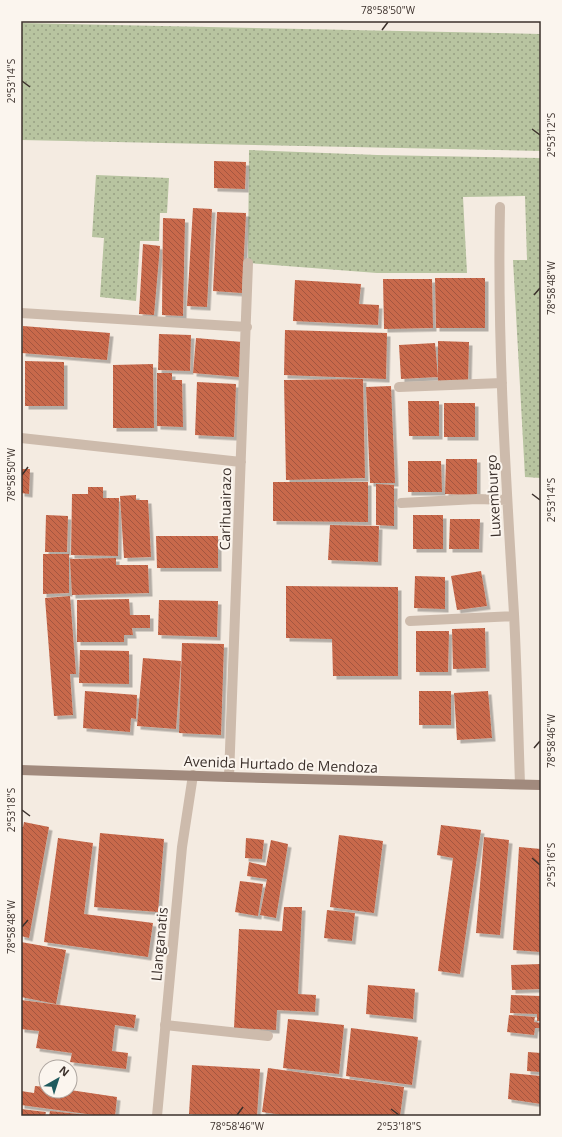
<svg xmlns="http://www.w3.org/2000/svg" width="562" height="1137" font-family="'Open Sans',sans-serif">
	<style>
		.grass { fill: url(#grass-dots) }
		.building { fill: url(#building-back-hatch); filter: url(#shadow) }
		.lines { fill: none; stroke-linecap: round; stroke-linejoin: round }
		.lane { stroke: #cdbbac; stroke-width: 10 }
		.street { stroke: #cdbbac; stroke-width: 10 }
		.secondary { stroke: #a18a7d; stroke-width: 10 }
		.ticks { fill: none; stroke: #3b302b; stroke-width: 1.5 }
		.labels { text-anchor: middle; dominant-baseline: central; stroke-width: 4; stroke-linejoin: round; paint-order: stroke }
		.street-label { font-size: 14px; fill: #3b302b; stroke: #fbf5ee }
		.neatline { fill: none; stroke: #3b302b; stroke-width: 1.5 }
		.ticks-label { font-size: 10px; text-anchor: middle; fill: #3b302b }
	</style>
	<defs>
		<pattern id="grass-dots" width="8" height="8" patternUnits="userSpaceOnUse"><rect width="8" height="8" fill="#b8c4a0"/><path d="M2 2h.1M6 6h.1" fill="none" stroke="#97a083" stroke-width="1.8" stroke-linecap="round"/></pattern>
		<pattern id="building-back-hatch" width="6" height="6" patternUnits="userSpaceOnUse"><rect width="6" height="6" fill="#c8694b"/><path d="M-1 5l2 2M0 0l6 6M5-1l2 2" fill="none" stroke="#a4573f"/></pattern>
		<filter id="shadow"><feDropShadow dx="3.5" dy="3.5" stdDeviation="0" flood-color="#0004"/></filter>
	</defs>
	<rect width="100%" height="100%" fill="#f4ebe1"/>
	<path class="grass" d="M 21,23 L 541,34 L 541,151 L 21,140 Z
		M 249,150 L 377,155 L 541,158 L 541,478 L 525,477 L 513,260 L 527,260 L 525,196 L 463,197 L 467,273 L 377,273 L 248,263 Z
		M 96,175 L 169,178 L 167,213 L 160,213 L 159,241 L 140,241 L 136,301 L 100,297 L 104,238 L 92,237 Z"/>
	<path class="building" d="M 214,161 L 246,162 L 245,189 L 214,188 Z
		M 193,208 L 212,209 L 207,307 L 187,306 Z
		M 217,212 L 246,213 L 242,293 L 213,291 Z
		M 163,218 L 185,219 L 183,316 L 162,315 Z
		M 143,244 L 160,246 L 154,315 L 139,314 Z
		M 435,278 L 485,278 L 485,328 L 436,328 Z
		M 383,279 L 432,279 L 433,328 L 384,329 Z
		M 295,280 L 361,284 L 359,304 L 379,305 L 378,325 L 293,321 Z
		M 23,326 L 110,333 L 107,360 L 22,353 Z
		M 285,330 L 387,333 L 386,379 L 284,375 Z
		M 159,334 L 191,335 L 190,371 L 158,370 Z
		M 196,338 L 242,342 L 239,377 L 193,373 Z
		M 438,341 L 469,342 L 468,382 L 438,382 Z
		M 435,343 L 438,377 L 401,379 L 399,345 Z
		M 25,361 L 64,362 L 64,406 L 25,406 Z
		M 153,364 L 154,428 L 113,428 L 113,365 Z
		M 157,373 L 172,373 L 172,380 L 182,380 L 183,427 L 157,426 Z
		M 363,379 L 365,478 L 286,480 L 284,380 Z
		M 197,382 L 236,384 L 234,437 L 195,435 Z
		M 391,386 L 395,483 L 370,483 L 366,387 Z
		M 408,401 L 439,401 L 439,436 L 409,436 Z
		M 444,403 L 475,403 L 475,437 L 444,437 Z
		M 446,459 L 477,459 L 477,495 L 445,494 Z
		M 408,461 L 441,461 L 442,492 L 408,492 Z
		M 21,469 L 30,469 L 29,494 L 21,493 Z
		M 273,482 L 368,482 L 368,522 L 273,521 Z
		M 376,484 L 394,485 L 394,526 L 376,525 Z
		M 88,487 L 103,487 L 103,498 L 119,498 L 118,556 L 71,555 L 72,494 L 88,494 Z
		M 136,495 L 136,500 L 148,500 L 151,557 L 124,558 L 120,496 Z
		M 46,515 L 68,516 L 67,552 L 45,552 Z
		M 413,515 L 443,515 L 443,549 L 413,549 Z
		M 450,519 L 480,519 L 479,549 L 449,549 Z
		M 330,525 L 379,526 L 378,562 L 328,560 Z
		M 156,536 L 218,536 L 218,568 L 157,568 Z
		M 43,554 L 69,554 L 69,593 L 43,594 Z
		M 116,558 L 116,565 L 148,565 L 149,593 L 72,595 L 70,559 Z
		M 481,571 L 487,606 L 457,610 L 451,576 Z
		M 415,576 L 445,577 L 445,609 L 414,608 Z
		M 286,586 L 398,587 L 398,676 L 333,676 L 332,639 L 286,638 Z
		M 70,596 L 76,674 L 70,674 L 73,715 L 54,716 L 45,598 Z
		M 129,599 L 130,615 L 150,615 L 150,628 L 132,628 L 133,635 L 124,635 L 124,642 L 77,642 L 77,600 Z
		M 159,600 L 218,601 L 217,637 L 158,635 Z
		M 485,628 L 486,668 L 453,669 L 452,629 Z
		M 416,631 L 449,631 L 448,672 L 416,672 Z
		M 182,643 L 224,644 L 221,735 L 179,733 Z
		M 80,650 L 129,651 L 129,684 L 79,683 Z
		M 143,658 L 181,661 L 176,729 L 137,726 Z
		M 85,691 L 137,695 L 136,719 L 131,718 L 130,732 L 83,728 Z
		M 419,691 L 451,691 L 451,725 L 419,725 Z
		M 488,691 L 492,738 L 457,740 L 454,693 Z
		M 24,822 L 49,827 L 29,938 L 21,936 L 21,827 L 23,827 Z
		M 441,825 L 481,830 L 460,974 L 438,971 L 453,858 L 437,855 Z
		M 100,833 L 164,839 L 158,912 L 94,907 Z
		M 339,835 L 383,841 L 374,913 L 330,907 Z
		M 484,837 L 509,840 L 500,935 L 476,933 Z
		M 58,838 L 93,843 L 84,914 L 153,923 L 148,957 L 44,942 Z
		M 246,838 L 264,840 L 262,859 L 245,858 Z
		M 271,840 L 288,844 L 276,918 L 260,915 L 267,879 L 247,876 L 249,862 L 266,866 Z
		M 519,847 L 541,849 L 541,952 L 513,950 Z
		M 240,881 L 263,884 L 258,916 L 235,912 Z
		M 284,907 L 302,907 L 298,994 L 316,995 L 315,1012 L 277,1010 L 276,1030 L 234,1028 L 239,929 L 282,931 Z
		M 327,910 L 355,913 L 352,941 L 324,938 Z
		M 21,942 L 66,950 L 56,1004 L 21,997 Z
		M 541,964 L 541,989 L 512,990 L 511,965 Z
		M 368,985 L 415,989 L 413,1019 L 366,1014 Z
		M 511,995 L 541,996 L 541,1021 L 537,1021 L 537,1014 L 510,1013 Z
		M 21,1000 L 136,1015 L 134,1028 L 115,1025 L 112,1051 L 128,1053 L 126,1069 L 70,1062 L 72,1053 L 36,1048 L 39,1031 L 21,1029 Z
		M 509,1015 L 535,1017 L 534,1022 L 541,1023 L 541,1028 L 535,1028 L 534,1035 L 507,1032 Z
		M 288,1019 L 344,1025 L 339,1074 L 283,1068 Z
		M 351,1028 L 418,1037 L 412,1085 L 346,1076 Z
		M 528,1052 L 541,1053 L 541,1072 L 527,1071 Z
		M 192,1065 L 260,1069 L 257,1116 L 189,1114 Z
		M 268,1068 L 404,1087 L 400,1116 L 289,1116 L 262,1112 Z
		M 510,1073 L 541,1076 L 541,1104 L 508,1099 Z
		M 35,1086 L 46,1087 L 46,1091 L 70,1090 L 117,1097 L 115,1116 L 101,1116 L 21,1105 L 21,1091 L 34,1093 Z
		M 21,1109 L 46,1112 L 45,1116 L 21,1116 Z
		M 50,1111 L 87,1115 L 86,1116 L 49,1116 Z"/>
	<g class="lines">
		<path class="lane" d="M 165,1025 L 268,1036"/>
		<path class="street" d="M 500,207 C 497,343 506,479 514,614 C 517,671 518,727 520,784
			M 21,313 L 247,327
			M 399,387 L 502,383
			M 21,438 L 241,462
			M 401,503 L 477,499 L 507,500
			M 410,621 L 514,616
			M 229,777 L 248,263
			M 157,1116 L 182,847 L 193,775"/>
		<path class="secondary" d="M 21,770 L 229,777 L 541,785"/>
	</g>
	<path class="ticks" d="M 382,30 L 388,22M 22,81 L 30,87M 532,129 L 540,135M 534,295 L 540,288M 22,475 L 28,467M 532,494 L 540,500M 534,748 L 540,741M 22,810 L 30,816M 532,858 L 540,865M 22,927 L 28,920M 391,1109 L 399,1115M 237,1115 L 243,1107"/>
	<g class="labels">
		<g class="street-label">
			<text transform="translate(493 496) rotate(-93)">Luxemburgo</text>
			<text transform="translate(225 509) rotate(-89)">Carihuairazo</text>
			<text transform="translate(281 764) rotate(2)">Avenida Hurtado de Mendoza</text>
			<text transform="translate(159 944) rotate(-85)">Llanganatis</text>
		</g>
	</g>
	<rect width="562" height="1137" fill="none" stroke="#fbf5ee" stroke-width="44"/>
	<g transform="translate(58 1079) rotate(39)"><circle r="19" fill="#fbf5ee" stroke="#aea6a0"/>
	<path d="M0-3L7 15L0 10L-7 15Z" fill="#1f5a5e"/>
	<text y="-6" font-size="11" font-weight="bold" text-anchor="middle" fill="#3b302b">N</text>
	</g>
	<rect x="22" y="22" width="518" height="1093" class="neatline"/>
	<g class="ticks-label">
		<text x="388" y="14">78°58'50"W</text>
		<text transform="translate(11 81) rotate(-90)" y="4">2°53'14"S</text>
		<text transform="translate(551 135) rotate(-90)" y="4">2°53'12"S</text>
		<text transform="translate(551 288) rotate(-90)" y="4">78°58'48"W</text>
		<text transform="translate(11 475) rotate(-90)" y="4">78°58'50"W</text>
		<text transform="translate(551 500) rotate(-90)" y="4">2°53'14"S</text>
		<text transform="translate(551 741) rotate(-90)" y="4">78°58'46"W</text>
		<text transform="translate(11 810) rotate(-90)" y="4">2°53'18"S</text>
		<text transform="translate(551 865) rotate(-90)" y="4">2°53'16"S</text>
		<text transform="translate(11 927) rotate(-90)" y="4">78°58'48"W</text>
		<text x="237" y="1130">78°58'46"W</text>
		<text x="399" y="1130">2°53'18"S</text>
	</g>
</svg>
